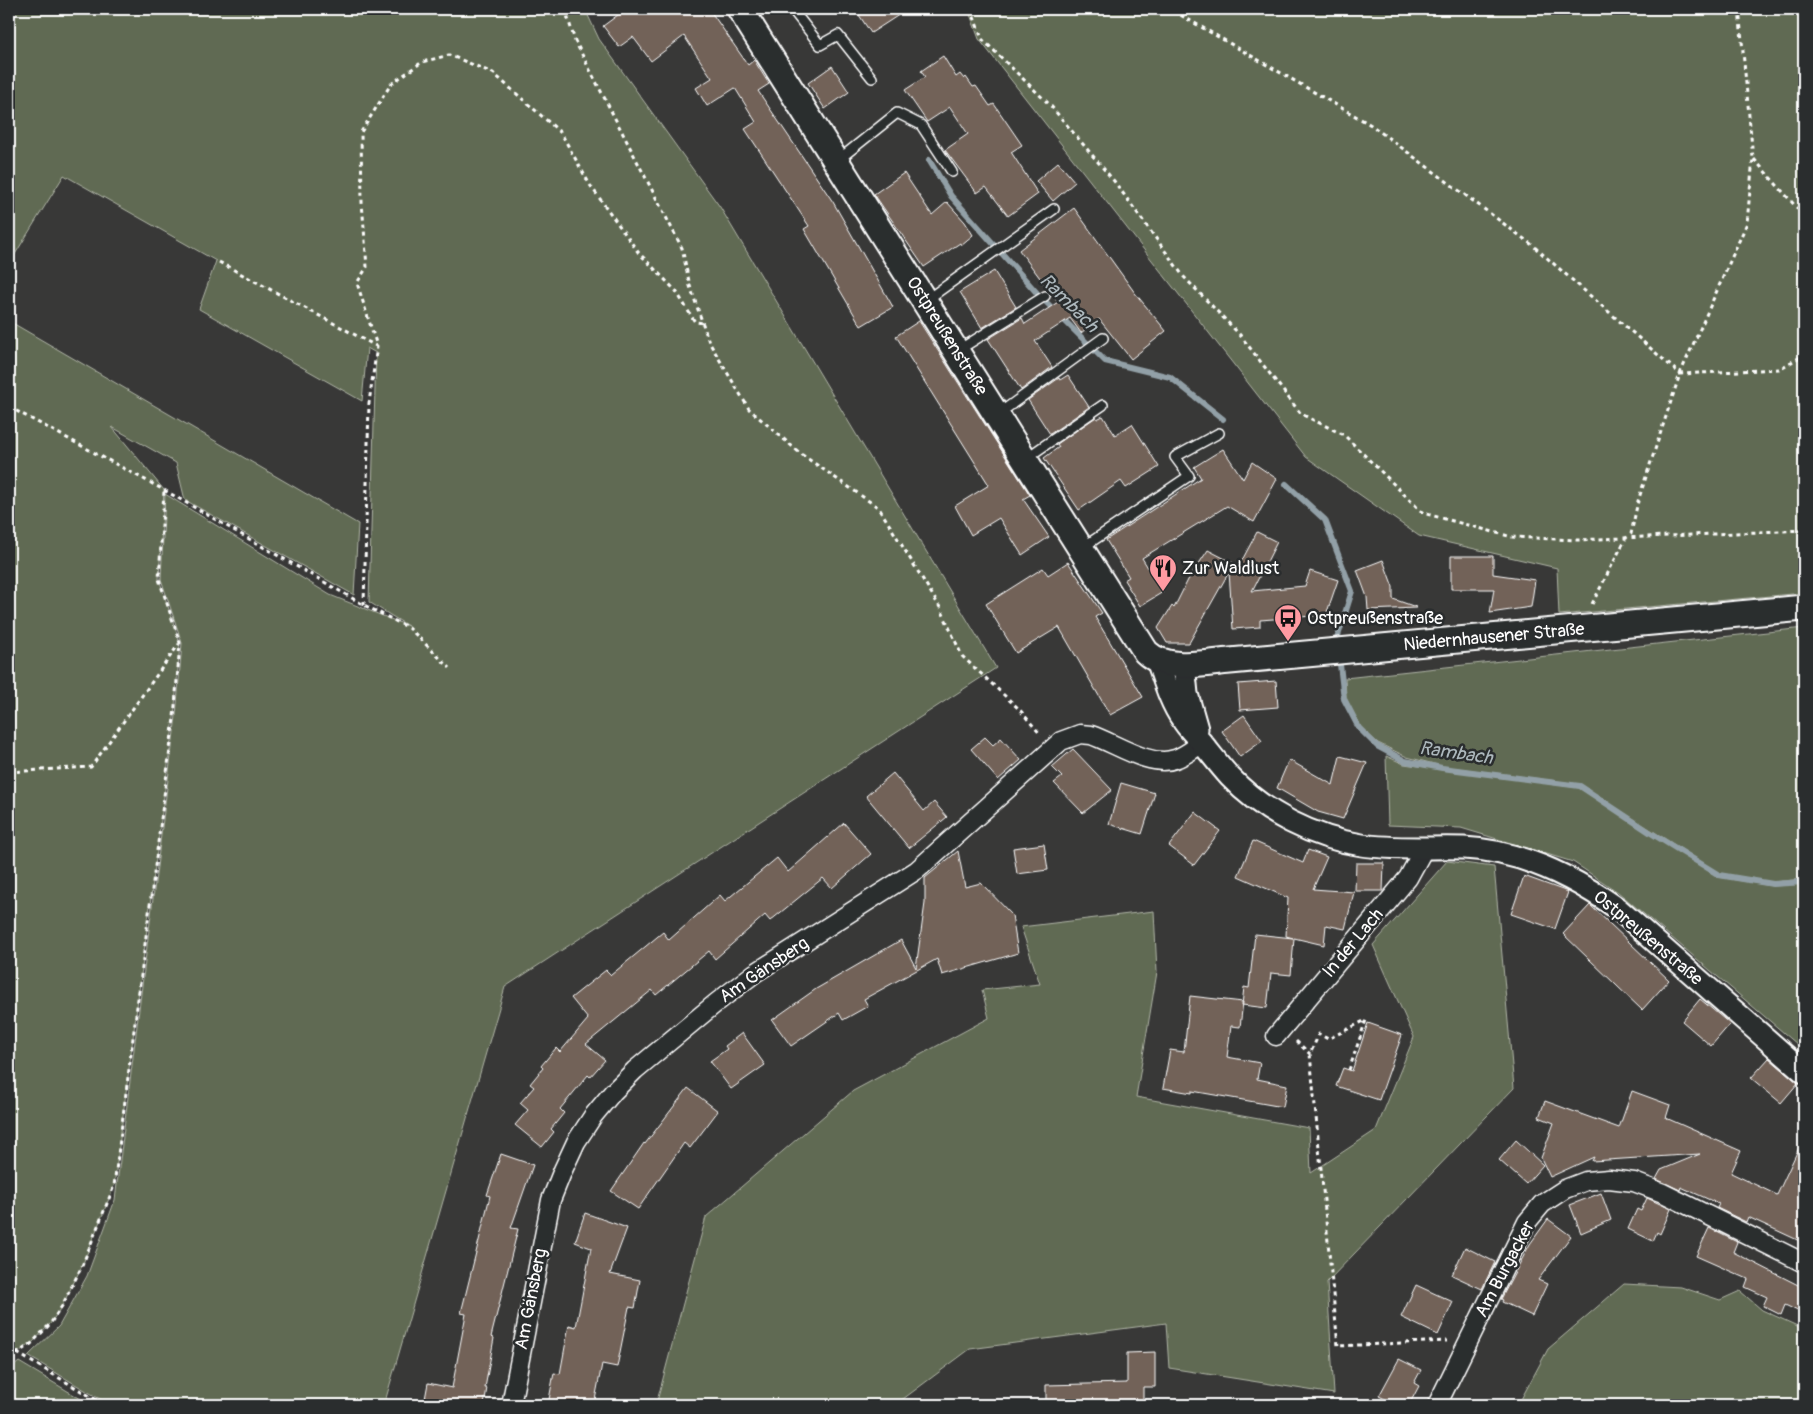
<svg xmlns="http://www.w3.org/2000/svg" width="1813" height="1414" font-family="Pangolin,sans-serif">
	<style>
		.green { fill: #616b52; stroke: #b0b5a8 }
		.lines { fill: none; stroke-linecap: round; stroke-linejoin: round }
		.stream { stroke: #92a0a7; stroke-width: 6 }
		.building { fill: #726259; stroke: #fff }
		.service-casing { stroke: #fff; stroke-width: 12 }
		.minor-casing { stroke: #fff; stroke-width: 21 }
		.tertiary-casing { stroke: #fff; stroke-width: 25 }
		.secondary-casing { stroke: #fff; stroke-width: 29 }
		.path { stroke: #fff; stroke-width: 3; stroke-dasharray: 4 4; stroke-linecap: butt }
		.service { stroke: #2a2d2e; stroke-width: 9 }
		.minor { stroke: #2a2d2e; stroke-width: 18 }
		.tertiary { stroke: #2a2d2e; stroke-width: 21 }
		.secondary { stroke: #2a2d2e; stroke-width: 25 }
		.labels { text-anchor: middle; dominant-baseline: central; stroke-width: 5; stroke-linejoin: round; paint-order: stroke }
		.street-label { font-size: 18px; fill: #fff; stroke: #2a2d2e }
		.poi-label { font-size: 18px; fill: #fff; stroke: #2a2d2e; text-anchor: start }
		.water-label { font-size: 19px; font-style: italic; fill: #adb8bd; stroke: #2a2d2e }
	</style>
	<rect width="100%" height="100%" fill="#383837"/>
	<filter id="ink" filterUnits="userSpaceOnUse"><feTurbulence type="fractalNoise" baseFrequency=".02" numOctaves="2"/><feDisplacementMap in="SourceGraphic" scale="10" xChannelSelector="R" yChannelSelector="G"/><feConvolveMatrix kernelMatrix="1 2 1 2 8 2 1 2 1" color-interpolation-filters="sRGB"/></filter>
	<g filter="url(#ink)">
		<path class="green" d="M 9,9 L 585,9 L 599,39 L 720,207 L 996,668 L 505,987 L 384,1405 L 110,1405 L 28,1356 L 59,1326 L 87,1276 L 115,1200 L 176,716 L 182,643 L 161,579 L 165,494 L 330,595 L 408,626 L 369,602 L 376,353 L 367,348 L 362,401 L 199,309 L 216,261 L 64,175 L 9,264 Z
			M 968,9 L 1804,9 L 1804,593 L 1559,615 L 1557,568 L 1419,536 L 1306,457 L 979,39 Z
			M 9,321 L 358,524 L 354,595 L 185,500 L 176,463 L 112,427 L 164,490 L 159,579 L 180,643 L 174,718 L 114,1186 L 82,1266 L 62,1306 L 50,1324 L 31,1344 L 9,1358 Z
			M 1804,628 L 1804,879 L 1772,882 L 1719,873 L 1579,784 L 1442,766 L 1407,757 L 1378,743 L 1360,727 L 1346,698 L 1345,678 Z
			M 1386,756 L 1404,764 L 1579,788 L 1718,877 L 1772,886 L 1804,884 L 1804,1050 L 1618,892 L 1573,862 L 1461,828 L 1388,825 Z
			M 1447,861 L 1494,867 L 1514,1088 L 1327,1282 L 1334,1394 L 1169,1368 L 1166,1323 L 970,1349 L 895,1405 L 656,1405 L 706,1217 L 853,1091 L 989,1018 L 982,990 L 1040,984 L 1021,927 L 1154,911 L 1157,972 L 1136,1097 L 1309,1128 L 1311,1173 L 1376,1130 L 1414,1037 L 1373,945 Z
			M 1624,1284 L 1681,1287 L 1720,1300 L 1740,1291 L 1762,1310 L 1804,1329 L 1804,1405 L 1518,1405 L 1548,1349 Z
			M 19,1362 L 91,1405 L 9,1405 L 9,1370 Z"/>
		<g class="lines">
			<path class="stream" d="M 929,160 L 951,196 L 1037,293 L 1105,361 L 1170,377 L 1223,419
				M 1286,484 L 1325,520 L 1352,591 L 1337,639 L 1338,646
				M 1339,656 L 1344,699 L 1359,728 L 1377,746 L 1405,761 L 1442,768 L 1580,786 L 1651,833 L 1719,875 L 1773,884 L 1804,882"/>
		</g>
		<path class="building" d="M 626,9 L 709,9 L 748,65 L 754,60 L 769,84 L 758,91 L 833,202 L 893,307 L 861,326 L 804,229 L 809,226 L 745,129 L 756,122 L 735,88 L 707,106 L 696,88 L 712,78 L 684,36 L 651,61 L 633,37 L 619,47 L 603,26 Z
			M 855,9 L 908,9 L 871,33 Z
			M 943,56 L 956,77 L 960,74 L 964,79 L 966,77 L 973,87 L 976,86 L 990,106 L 994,104 L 1022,145 L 1011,152 L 1038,194 L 1008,216 L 986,187 L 977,193 L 945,150 L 968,134 L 950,107 L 927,122 L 905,90 L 925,77 L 921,71 Z
			M 832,66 L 849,92 L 825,109 L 808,83 Z
			M 1058,162 L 1075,182 L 1053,201 L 1036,181 Z
			M 904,173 L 932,215 L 947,202 L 965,222 L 973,235 L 961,245 L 960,243 L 924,267 L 874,194 Z
			M 1074,208 L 1135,293 L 1166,331 L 1131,359 L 1099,319 L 1081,333 L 1070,318 L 1035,341 L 1052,367 L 1021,390 L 988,339 L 1022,318 L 1025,324 L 1058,302 L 1019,250 Z
			M 994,271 L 1016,307 L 982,328 L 960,292 Z
			M 919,321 L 1030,495 L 1023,499 L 1049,537 L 1022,555 L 999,518 L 971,535 L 955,506 L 989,485 L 896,336 Z
			M 1068,375 L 1089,407 L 1050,434 L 1028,400 L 1059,378 L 1060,380 Z
			M 1103,416 L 1115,435 L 1132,424 L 1159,467 L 1126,488 L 1121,481 L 1079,510 L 1044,458 L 1059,447 L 1057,444 L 1096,417 L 1097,419 Z
			M 1223,449 L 1243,479 L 1252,462 L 1277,479 L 1254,522 L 1227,506 L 1142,558 L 1163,592 L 1140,606 L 1124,580 L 1129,577 L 1106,540 L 1201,478 L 1194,467 Z
			M 1257,532 L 1277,542 L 1252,591 L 1305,586 L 1310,571 L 1338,580 L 1326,615 L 1260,620 L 1260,627 L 1233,629 L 1229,572 L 1189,643 L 1167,643 L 1158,628 L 1172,606 L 1174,608 L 1188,580 L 1208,550 L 1239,566 Z
			M 1451,556 L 1493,556 L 1493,574 L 1535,580 L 1531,607 L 1490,613 L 1494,589 L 1451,589 Z
			M 1383,560 L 1393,587 L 1393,599 L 1416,607 L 1416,608 L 1368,610 L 1367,597 L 1357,570 Z
			M 1068,562 L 1102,613 L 1095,617 L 1143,697 L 1110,715 L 1059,627 L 1016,653 L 986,604 L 1043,568 L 1048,575 Z
			M 1276,681 L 1278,707 L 1240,710 L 1238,684 Z
			M 1244,715 L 1262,741 L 1240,757 L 1222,731 Z
			M 985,737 L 993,745 L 1001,738 L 1021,760 L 998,780 L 971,749 Z
			M 1073,749 L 1112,790 L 1083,813 L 1054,783 L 1062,777 L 1052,767 Z
			M 1340,756 L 1367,763 L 1343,819 L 1318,812 L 1277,788 L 1289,760 L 1333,785 Z
			M 893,773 L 924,811 L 934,802 L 947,817 L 909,848 L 866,796 Z
			M 1121,783 L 1155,793 L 1142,834 L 1109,824 Z
			M 1195,812 L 1220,831 L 1194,865 L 1169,846 Z
			M 844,823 L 871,854 L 832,888 L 823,878 L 770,921 L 765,915 L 715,959 L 709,951 L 656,995 L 652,990 L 586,1044 L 605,1060 L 590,1077 L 588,1075 L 560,1109 L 564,1113 L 551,1129 L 554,1132 L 542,1147 L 515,1125 L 528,1110 L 520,1103 L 534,1087 L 530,1084 L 543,1068 L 541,1066 L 556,1048 L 560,1052 L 588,1019 L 571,998 L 606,970 L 611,975 L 663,932 L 669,940 L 720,895 L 725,901 L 777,858 L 788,872 Z
			M 1253,841 L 1303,863 L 1308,850 L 1327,857 L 1313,889 L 1354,892 L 1345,929 L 1326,925 L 1324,945 L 1294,938 L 1291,975 L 1271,973 L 1267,1008 L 1242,1005 L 1244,987 L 1249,988 L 1255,934 L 1293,938 L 1286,936 L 1288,898 L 1238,876 Z
			M 1044,844 L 1048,870 L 1017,874 L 1013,848 Z
			M 958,851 L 965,887 L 981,883 L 1012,915 L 1018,953 L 942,975 L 937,959 L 864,999 L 868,1006 L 843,1020 L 839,1013 L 791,1046 L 772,1020 L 816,989 L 901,940 L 916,968 L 925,903 L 925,878 Z
			M 1356,863 L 1384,863 L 1383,891 L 1355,891 Z
			M 1524,876 L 1568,892 L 1555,929 L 1511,914 Z
			M 1590,905 L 1669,980 L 1642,1010 L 1563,934 Z
			M 1190,996 L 1243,1002 L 1240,1027 L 1231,1026 L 1227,1057 L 1260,1063 L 1257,1079 L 1287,1085 L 1283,1107 L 1192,1091 L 1192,1093 L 1163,1088 L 1170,1050 L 1184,1052 Z
			M 1700,999 L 1730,1024 L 1711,1046 L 1682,1021 Z
			M 1368,1023 L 1402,1035 L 1379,1100 L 1336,1086 L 1343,1068 L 1352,1071 Z
			M 742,1033 L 765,1065 L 731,1089 L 710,1061 L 727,1049 L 725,1046 Z
			M 1769,1058 L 1798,1083 L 1781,1103 L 1751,1078 Z
			M 688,1088 L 718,1111 L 690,1148 L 684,1143 L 638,1209 L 611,1191 L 644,1143 L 645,1144 Z
			M 1632,1091 L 1670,1105 L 1666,1118 L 1741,1151 L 1731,1173 L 1777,1195 L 1804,1137 L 1804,1243 L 1748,1217 L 1746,1222 L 1717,1208 L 1719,1204 L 1681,1187 L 1680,1190 L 1656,1179 L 1661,1170 L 1700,1154 L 1592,1161 L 1594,1157 L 1550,1177 L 1541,1158 L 1554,1123 L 1539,1117 L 1545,1101 L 1619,1128 Z
			M 1516,1140 L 1543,1165 L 1526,1184 L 1499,1160 Z
			M 501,1154 L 533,1165 L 511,1228 L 518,1229 L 491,1337 L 494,1338 L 485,1388 L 487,1388 L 484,1405 L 431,1405 L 432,1401 L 425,1399 L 428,1383 L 452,1388 L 466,1314 L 461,1313 L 490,1196 L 487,1195 Z
			M 1601,1193 L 1611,1220 L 1581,1233 L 1570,1205 Z
			M 1647,1198 L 1671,1209 L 1660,1234 L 1657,1232 L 1653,1241 L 1628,1229 L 1637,1209 L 1641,1211 Z
			M 585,1213 L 627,1228 L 610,1274 L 640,1280 L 635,1308 L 629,1307 L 617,1367 L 602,1364 L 594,1405 L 548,1405 L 554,1373 L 560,1374 L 569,1325 L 576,1327 L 591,1248 L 575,1242 Z
			M 1548,1219 L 1571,1236 L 1538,1280 L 1547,1284 L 1532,1316 L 1502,1302 L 1503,1300 L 1501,1299 L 1530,1244 Z
			M 1709,1228 L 1737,1242 L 1733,1252 L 1804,1288 L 1804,1314 L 1785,1305 L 1781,1315 L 1763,1306 L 1767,1297 L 1745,1287 L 1748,1279 L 1696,1256 Z
			M 1465,1247 L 1495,1262 L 1482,1289 L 1452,1275 Z
			M 1416,1285 L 1453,1302 L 1438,1335 L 1401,1317 Z
			M 1155,1352 L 1155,1387 L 1143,1387 L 1143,1405 L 1046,1405 L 1046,1385 L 1127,1383 L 1127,1353 Z
			M 1399,1359 L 1421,1370 L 1414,1383 L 1419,1386 L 1409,1405 L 1397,1405 L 1379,1396 Z"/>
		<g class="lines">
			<g class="service-casing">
				<path id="service" d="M 792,9 L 820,45 L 838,35 L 872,78
					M 837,161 L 897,113 L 921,125 L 952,172
					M 925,301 L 1054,209
					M 957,351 L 1045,296
					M 997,415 L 1103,338
					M 1025,459 L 1103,405
					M 1082,548 L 1189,476 L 1175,457 L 1219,433"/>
			</g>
			<g class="minor-casing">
				<path id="minor" d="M 1276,1036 L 1408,878 L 1425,847
					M 511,1405 L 551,1200 L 563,1170 L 576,1142 L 593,1116 L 613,1092 L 635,1070 L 716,1003 L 755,973 L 917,870 L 1061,741 L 1080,734 L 1091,735 C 1115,743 1150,768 1175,759 C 1185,756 1193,749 1202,743
					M 1437,1405 L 1527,1222 L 1542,1204 L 1565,1189 L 1586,1181 L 1609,1179 L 1634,1182 L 1663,1193 L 1804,1263"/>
			</g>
			<g class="tertiary-casing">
				<path id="tertiary" d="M 1157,660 C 1164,680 1170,702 1182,719 C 1187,728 1195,735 1201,742 C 1211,754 1220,766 1230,777 C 1264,813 1314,838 1362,845 C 1394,850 1432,847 1464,848 C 1521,851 1572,876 1617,908 L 1804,1072
					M 1184,664 L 1187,694 L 1197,729"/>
			</g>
			<g class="secondary-casing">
				<path id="secondary" d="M 740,9 L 1146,652 C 1167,672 1204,663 1230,661 L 1804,608"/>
			</g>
			<path class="path" d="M 565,9 L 575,41 L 682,248 L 690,286 L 709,342 L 749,409 L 801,454 L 879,508 L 941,609 L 962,656 L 1019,709 L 1041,735
				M 971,9 L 982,39 L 1050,105 L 1114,181 L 1184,277 L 1240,335 L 1301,414 L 1344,435 L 1423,513 L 1512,537 L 1577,540 L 1804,530
				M 1166,9 L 1177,13 L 1371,125 L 1531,244 L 1680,374 L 1779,369 L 1804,355
				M 1177,13 L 1202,9
				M 1754,159 L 1804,216
				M 219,262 L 376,346
				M 9,407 L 164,490 L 364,605 L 409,628 L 450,668
				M 1592,604 L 1626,538 L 1631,534 L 1638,501 L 1680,374 L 1747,223 L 1753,158 L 1739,9
				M 364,605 L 369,403 L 377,346 L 357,283 L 367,267 L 362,202 L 361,132 L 391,84 L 422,62 L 449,55 L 493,73 L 561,133 L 590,185 L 638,252 L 676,291 L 695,322 L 703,323
				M 9,772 L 91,767 L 179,644
				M 1296,1041 L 1310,1054
				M 1349,1070 L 1366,1020 L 1328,1039 L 1319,1034 L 1310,1054 L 1338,1346 L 1447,1341
				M 17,1353 L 105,1405
				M 9,1358 L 31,1344 L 50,1324 L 62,1306 L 82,1266 L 114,1186 L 174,718 L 180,643 L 159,579 L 164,490"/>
			<use href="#service" class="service"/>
			<use href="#minor" class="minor"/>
			<use href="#tertiary" class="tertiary"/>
			<use href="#secondary" class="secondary"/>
		</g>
	</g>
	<defs>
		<g id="restaurant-pin" transform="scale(1.4375)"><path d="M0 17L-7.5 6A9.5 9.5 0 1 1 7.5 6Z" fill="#ff9aa2" stroke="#2a2d2e"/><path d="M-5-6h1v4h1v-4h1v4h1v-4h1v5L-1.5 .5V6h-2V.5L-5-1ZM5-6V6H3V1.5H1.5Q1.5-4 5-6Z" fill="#111"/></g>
		<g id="bus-pin" transform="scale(1.4375)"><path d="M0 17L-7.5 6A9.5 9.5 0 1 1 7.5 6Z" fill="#ff9aa2" stroke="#2a2d2e"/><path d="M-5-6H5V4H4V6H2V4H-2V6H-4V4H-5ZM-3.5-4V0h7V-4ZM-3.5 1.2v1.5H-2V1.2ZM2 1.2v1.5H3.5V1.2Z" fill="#111"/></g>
	</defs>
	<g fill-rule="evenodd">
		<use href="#restaurant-pin" x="1163" y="568"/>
		<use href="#bus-pin" x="1288" y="618"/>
	</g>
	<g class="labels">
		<g class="street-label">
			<text transform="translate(947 336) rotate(58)">Ostpreußenstraße</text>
			<text transform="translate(1494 637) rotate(-5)">Niedernhausener Straße</text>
			<text transform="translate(1648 938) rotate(40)">Ostpreußenstraße</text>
			<text transform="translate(1353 943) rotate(-50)">In der Lach</text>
			<text transform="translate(764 970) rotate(-34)">Am Gänsberg</text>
			<text transform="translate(1505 1269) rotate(-62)">Am Burgacker</text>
			<text transform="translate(531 1299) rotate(-79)">Am Gänsberg</text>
		</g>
		<g class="poi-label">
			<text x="1182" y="568">Zur Waldlust</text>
			<text x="1307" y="618">Ostpreußenstraße</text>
		</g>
		<g class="water-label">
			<text transform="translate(1069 303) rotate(45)">Rambach</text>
			<text transform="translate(1456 753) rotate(8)">Rambach</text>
		</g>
	</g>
	<rect width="1813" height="1414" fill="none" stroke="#2a2d2e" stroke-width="30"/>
	<rect x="15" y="15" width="1783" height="1384" fill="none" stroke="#fff" stroke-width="2" filter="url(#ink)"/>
</svg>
